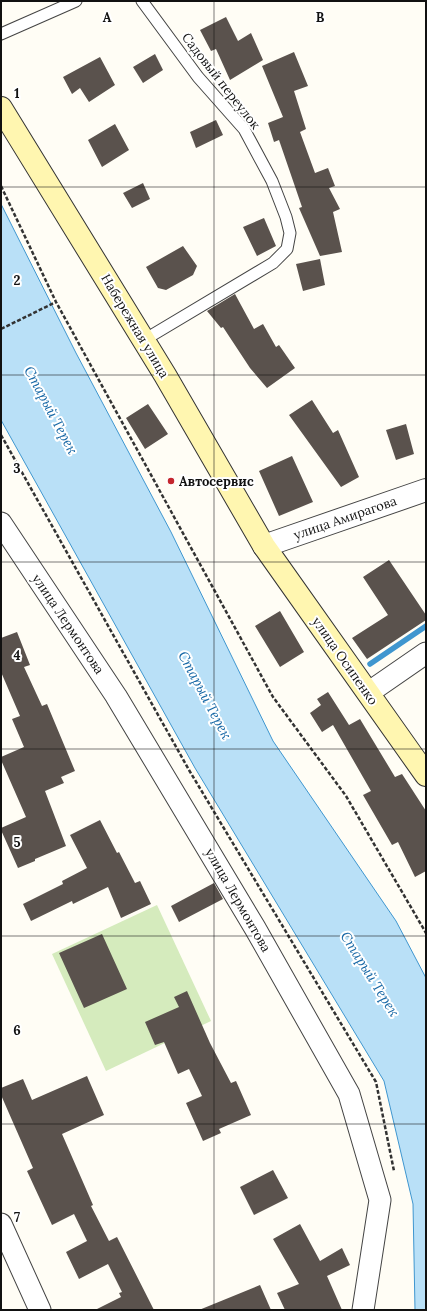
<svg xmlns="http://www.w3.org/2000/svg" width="427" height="1311" font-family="Lora,serif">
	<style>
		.green { fill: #d5ebbd }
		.water { fill: #b9e0f7; stroke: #3f96cf }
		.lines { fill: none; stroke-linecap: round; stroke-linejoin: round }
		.stream { stroke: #3f96cf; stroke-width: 5.5 }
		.building { fill: #5a524d }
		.service-casing { stroke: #444; stroke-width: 13 }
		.minor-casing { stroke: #444; stroke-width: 23 }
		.tertiary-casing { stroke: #444; stroke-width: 24 }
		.secondary-casing { stroke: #333; stroke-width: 24 }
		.path { stroke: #333; stroke-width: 2.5; stroke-dasharray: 4 2; stroke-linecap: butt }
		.service { stroke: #fff; stroke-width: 11 }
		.minor { stroke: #fff; stroke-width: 21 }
		.tertiary { stroke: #fff; stroke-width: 22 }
		.secondary { stroke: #fff6b0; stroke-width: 22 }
		.grid { fill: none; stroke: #111; stroke-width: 1; stroke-opacity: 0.55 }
		.poi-dot { fill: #c4262e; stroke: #fff; stroke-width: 1.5 }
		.labels { text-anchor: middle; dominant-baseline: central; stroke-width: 4; stroke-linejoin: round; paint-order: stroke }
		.street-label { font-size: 13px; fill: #111; stroke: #fff }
		.poi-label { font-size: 13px; font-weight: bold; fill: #111; stroke: #fff; text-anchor: start }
		.water-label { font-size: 14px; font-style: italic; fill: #1768a6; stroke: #fff }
		.grid-label { font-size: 13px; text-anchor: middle; font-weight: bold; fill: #111; stroke: #fff; stroke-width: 4; stroke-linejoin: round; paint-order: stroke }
	</style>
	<rect width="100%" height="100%" fill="#fffdf5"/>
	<path class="green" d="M 157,905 L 211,1021 L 106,1071 L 52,954 Z"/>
	<path class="water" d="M 1,204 L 76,353 L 171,532 L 273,741 L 396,921 L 426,978 L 426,1310 L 415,1310 L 413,1204 L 384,1081 L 195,768 L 1,420 Z"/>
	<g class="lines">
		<path class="stream" d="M 370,664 L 426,626"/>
	</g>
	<path class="building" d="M 226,17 L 238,41 L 251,33 L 263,60 L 230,80 L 216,49 L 211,51 L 200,30 Z
		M 294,52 L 308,86 L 294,91 L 306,129 L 300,132 L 315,173 L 328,168 L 335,186 L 329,188 L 340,209 L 333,212 L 342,252 L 320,256 L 299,208 L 302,207 L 279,140 L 274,142 L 268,123 L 283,117 L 262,66 Z
		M 155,54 L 163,70 L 143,83 L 133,67 Z
		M 100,57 L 115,85 L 89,102 L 80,88 L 72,94 L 63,77 Z
		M 216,120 L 223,135 L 196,148 L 190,132 Z
		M 115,124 L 129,150 L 102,167 L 88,140 Z
		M 143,183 L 150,199 L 132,208 L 123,193 Z
		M 264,218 L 276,246 L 257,256 L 243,227 Z
		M 183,246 L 197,266 L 193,275 L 166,290 L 158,288 L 146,267 Z
		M 320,259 L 325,285 L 303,291 L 296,264 Z
		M 235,294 L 254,329 L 263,324 L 276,347 L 279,345 L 295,368 L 267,388 L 250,368 L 223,327 L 221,328 L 207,311 Z
		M 312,400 L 333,433 L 338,430 L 359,477 L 341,487 L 289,415 Z
		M 148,404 L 168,434 L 145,449 L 126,418 Z
		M 406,424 L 414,454 L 396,460 L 386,430 Z
		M 292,456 L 313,502 L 279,516 L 259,471 Z
		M 389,560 L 426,615 L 426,620 L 367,659 L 352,638 L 388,615 L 363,577 Z
		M 280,611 L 304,652 L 280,667 L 255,626 Z
		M 17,632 L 30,665 L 24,667 L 42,706 L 47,704 L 75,771 L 61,777 L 64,783 L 45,791 L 66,846 L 35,859 L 35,861 L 18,868 L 1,830 L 1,828 L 26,817 L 1,760 L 1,757 L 24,747 L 12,719 L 20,716 L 1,672 L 1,638 Z
		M 328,692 L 349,725 L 360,719 L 395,777 L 402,774 L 426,811 L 426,871 L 415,877 L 398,842 L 392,845 L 363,795 L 371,791 L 333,725 L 322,732 L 310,713 L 321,705 L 317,699 Z
		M 100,820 L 117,853 L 119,852 L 135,883 L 140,881 L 151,904 L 121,918 L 108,887 L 73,904 L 72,901 L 31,921 L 23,904 L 63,884 L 62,881 L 87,868 L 70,835 Z
		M 214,883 L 223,899 L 179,922 L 171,906 Z
		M 102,934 L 127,989 L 84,1008 L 59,953 Z
		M 187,991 L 210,1043 L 231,1083 L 236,1081 L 251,1115 L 219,1129 L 221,1133 L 203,1141 L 186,1103 L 202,1096 L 189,1069 L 178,1074 L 164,1042 L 155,1045 L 145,1022 L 179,1007 L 174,997 Z
		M 87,1076 L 104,1115 L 62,1134 L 93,1205 L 91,1206 L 109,1241 L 117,1237 L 154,1310 L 95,1310 L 121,1297 L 119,1293 L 122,1292 L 108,1264 L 79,1279 L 66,1252 L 87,1241 L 74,1214 L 52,1225 L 27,1171 L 33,1168 L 1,1095 L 1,1088 L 23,1079 L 32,1100 Z
		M 273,1170 L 288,1198 L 254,1215 L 240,1187 Z
		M 300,1224 L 320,1261 L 342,1248 L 350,1265 L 327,1276 L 342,1310 L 285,1310 L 277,1293 L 299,1284 L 273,1239 Z
		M 260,1285 L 271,1310 L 199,1310 Z"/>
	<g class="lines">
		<g class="service-casing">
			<path id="service" d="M 142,1 L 198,77 L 244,129 L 272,181 L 286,217 L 290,233 L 287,249 L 273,263 L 144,340
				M 1,34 L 76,1"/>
		</g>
		<g class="minor-casing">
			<path id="minor" d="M 1,523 L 116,696 L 255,928 L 349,1094 L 380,1200 L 363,1310
				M 368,693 L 426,653
				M 1,1224 L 40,1310"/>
		</g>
		<g class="tertiary-casing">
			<path id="tertiary" d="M 264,546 L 426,490"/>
		</g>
		<g class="secondary-casing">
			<path id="secondary" d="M 1,108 L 165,375 L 264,546 L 426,775"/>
		</g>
		<path class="path" d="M 1,186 L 56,302 L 273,697 L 346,796 L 426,933
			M 1,329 L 56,302
			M 1,435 L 189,770 L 376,1082 L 394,1171"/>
		<use href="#service" class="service"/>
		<use href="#minor" class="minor"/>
		<use href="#tertiary" class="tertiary"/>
		<use href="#secondary" class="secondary"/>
	</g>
	<path class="grid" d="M 214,1 L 214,1310M 1,187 L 426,187M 1,375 L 426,375M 1,562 L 426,562M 1,749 L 426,749M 1,936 L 426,936M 1,1124 L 426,1124"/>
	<circle class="poi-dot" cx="171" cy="481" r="4"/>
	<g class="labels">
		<g class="street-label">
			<text transform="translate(221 81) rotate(52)">Садовый переулок</text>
			<text transform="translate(135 326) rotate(59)">Набережная улица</text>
			<text transform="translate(345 518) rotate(-19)">улица Амирагова</text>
			<text transform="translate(68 624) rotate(56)">улица Лермонтова</text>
			<text transform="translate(345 661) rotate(55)">улица Осипенко</text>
			<text transform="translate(238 900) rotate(60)">улица Лермонтова</text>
		</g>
		<g class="poi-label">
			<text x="179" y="481">Автосервис</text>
		</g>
		<g class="water-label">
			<text transform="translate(51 410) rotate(62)">Старый Терек</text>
			<text transform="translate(205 695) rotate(62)">Старый Терек</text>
			<text transform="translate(370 974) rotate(58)">Старый Терек</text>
		</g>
	</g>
	<g class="grid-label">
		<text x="107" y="22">A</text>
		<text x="320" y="22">B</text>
		<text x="17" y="98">1</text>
		<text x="17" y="285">2</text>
		<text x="17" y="473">3</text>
		<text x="17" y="660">4</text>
		<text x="17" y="847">5</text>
		<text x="17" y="1035">6</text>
		<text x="17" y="1222">7</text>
	</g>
	<rect width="427" height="1311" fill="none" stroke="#111111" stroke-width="4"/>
</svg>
